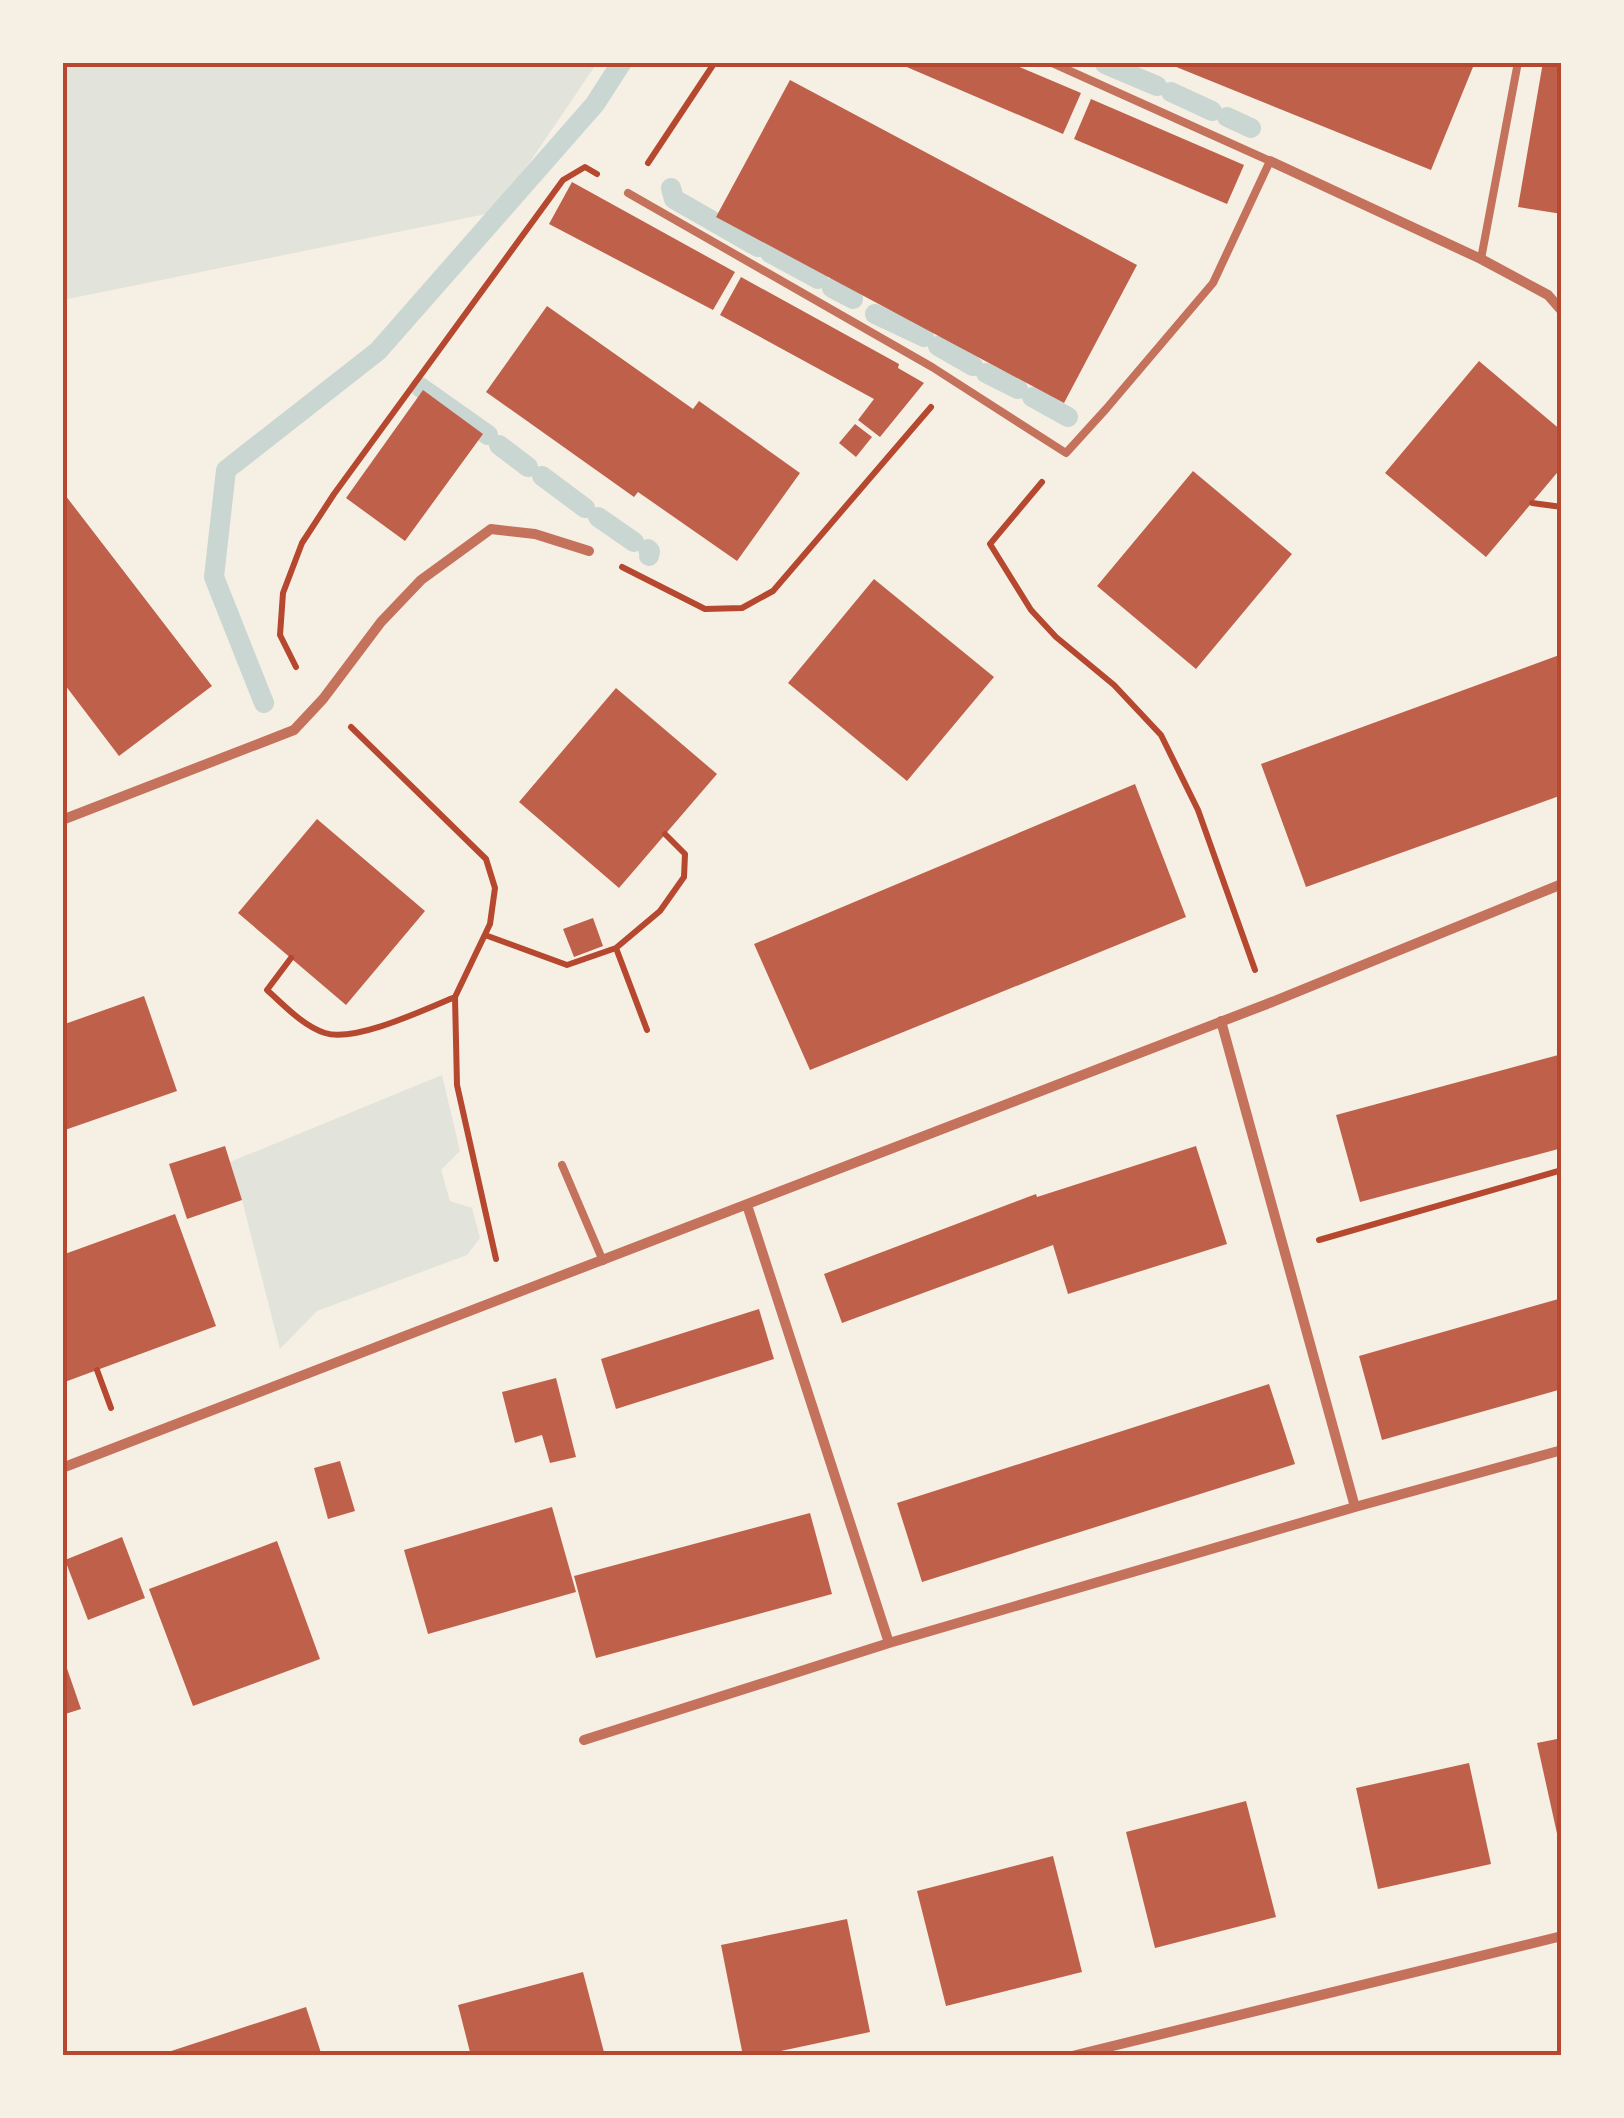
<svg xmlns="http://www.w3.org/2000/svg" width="1624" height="2118" font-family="'Libre Baskerville',serif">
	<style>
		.green { fill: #e2e4dc }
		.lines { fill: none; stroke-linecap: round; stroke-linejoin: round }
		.stream { stroke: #c9d6d2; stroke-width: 20 }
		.building { fill: #bf614a }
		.path { stroke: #b5482f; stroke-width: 6 }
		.service { stroke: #c5725c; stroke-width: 8 }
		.minor { stroke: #c5725c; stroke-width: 10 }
		.neatline { fill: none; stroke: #b5482f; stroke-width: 4 }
	</style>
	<rect width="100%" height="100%" fill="#f6efe4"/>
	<path class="green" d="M 63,62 L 597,62 L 597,63 L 496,212 L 63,300 Z
		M 442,1075 L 460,1151 L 441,1170 L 450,1201 L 472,1208 L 480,1238 L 467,1255 L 317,1311 L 280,1349 L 242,1200 L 230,1162 Z"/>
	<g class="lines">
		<path class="stream" d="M 1105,64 L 1157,86
			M 1171,92 L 1212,111
			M 1227,117 L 1251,128
			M 671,188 L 674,199 L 758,247
			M 770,253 L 818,279
			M 832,288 L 853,299
			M 875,314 L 924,337
			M 938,346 L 973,366
			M 986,373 L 1018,389
			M 420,387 L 488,435
			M 1032,397 L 1068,417
			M 499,445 L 528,467
			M 542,476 L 585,508
			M 598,517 L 634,542
			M 648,549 L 650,551 L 649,556
			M 264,703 L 214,577 L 226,470 L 378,351 L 595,104 L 622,62"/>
	</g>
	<path class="building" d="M 895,62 L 1008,62 L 1081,93 L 1063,134 Z
		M 1164,62 L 1461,62 L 1473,67 L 1431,170 Z
		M 1543,62 L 1562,62 L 1562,214 L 1518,207 Z
		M 790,80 L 1137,265 L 1064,403 L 716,217 Z
		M 1091,99 L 1244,165 L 1227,204 L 1074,139 Z
		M 572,182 L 735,272 L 713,310 L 549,224 Z
		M 741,277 L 899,364 L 898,368 L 924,383 L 880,437 L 858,420 L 874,399 L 720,315 Z
		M 547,306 L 693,409 L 699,401 L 800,473 L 737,561 L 638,492 L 634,497 L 486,392 Z
		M 1479,361 L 1562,431 L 1562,467 L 1486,557 L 1385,473 Z
		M 423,390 L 483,434 L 405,541 L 346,498 Z
		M 855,424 L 872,437 L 856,457 L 839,443 Z
		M 1193,471 L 1292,554 L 1196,669 L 1097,586 Z
		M 62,491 L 212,686 L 119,756 L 62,681 Z
		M 874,579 L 994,677 L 907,781 L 788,683 Z
		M 1562,654 L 1562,795 L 1306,887 L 1261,764 Z
		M 616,688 L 717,774 L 619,888 L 519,802 Z
		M 1135,784 L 1186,917 L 810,1070 L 754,944 Z
		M 317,819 L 425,911 L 346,1005 L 238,913 Z
		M 593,918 L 603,946 L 574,957 L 563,929 Z
		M 144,996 L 177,1091 L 62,1131 L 62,1025 Z
		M 1562,1054 L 1562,1148 L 1360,1202 L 1336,1115 Z
		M 225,1146 L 242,1200 L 187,1219 L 169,1164 Z
		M 1196,1146 L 1227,1244 L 1068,1294 L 1053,1245 L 842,1323 L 824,1274 L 1036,1194 L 1037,1197 Z
		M 175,1214 L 216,1326 L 62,1383 L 62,1255 Z
		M 1562,1298 L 1562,1389 L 1382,1440 L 1359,1356 Z
		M 759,1309 L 774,1359 L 616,1409 L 601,1359 Z
		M 556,1378 L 576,1457 L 550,1463 L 542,1435 L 515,1443 L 502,1392 Z
		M 1269,1384 L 1295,1464 L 922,1582 L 897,1503 Z
		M 340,1461 L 355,1511 L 328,1519 L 314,1468 Z
		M 552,1507 L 576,1592 L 428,1634 L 404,1550 Z
		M 810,1513 L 832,1594 L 596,1658 L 574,1576 Z
		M 122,1537 L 145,1598 L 88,1620 L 65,1560 Z
		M 277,1541 L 320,1659 L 193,1706 L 149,1589 Z
		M 63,1657 L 81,1709 L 62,1715 L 62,1658 Z
		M 1562,1738 L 1562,1847 L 1560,1847 L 1537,1743 Z
		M 1469,1763 L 1491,1864 L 1378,1889 L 1356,1788 Z
		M 1246,1801 L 1276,1917 L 1155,1948 L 1126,1832 Z
		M 1053,1856 L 1082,1972 L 946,2006 L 917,1891 Z
		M 847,1919 L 870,2032 L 757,2056 L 743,2056 L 721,1945 Z
		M 583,1972 L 605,2056 L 471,2056 L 458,2005 Z
		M 306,2007 L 322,2056 L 159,2056 L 159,2055 Z"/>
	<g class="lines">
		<path class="path" d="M 648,163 L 715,62
			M 1042,482 L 990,544 L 1031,610 L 1056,637 L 1114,685 L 1161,735 L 1198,810 L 1255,970
			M 1532,503 L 1562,507
			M 622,567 L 705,609 L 742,608 L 773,591 L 931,407
			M 296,667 L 280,635 L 283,593 L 302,543 L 334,494 L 563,180 L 585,167 L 597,174
			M 351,727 L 486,859 L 495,888 L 490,924 L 455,997 L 457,1085 L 496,1259
			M 485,935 L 567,965 L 616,948 L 660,911 L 684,877 L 685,854 L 665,834
			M 616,948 L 647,1030
			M 291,958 L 267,990 C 284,1005 303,1026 325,1033 C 354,1043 426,1009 455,997
			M 1319,1240 L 1562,1170
			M 97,1370 L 111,1408"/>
		<path class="service" d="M 628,193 L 932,367 L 1066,453 L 1106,409 L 1213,283 L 1270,161 L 1050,62
			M 1481,259 L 1518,62
			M 562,1165 L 603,1261"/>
		<path class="minor" d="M 1270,161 L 1481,259 L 1548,295 L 1562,311
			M 62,820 L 294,730 L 323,699 L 381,622 L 421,580 L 491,529 L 535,534 L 589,551
			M 1221,1021 L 1355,1507
			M 747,1205 L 889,1643 L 1355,1507 L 1562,1450
			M 62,1468 L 1267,1004 L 1562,884
			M 584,1740 L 889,1643
			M 1072,2056 L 1562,1936"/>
	</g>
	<rect width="1624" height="2118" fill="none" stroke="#f6efe4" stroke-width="130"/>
	<rect x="65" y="65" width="1494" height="1988" class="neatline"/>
</svg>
